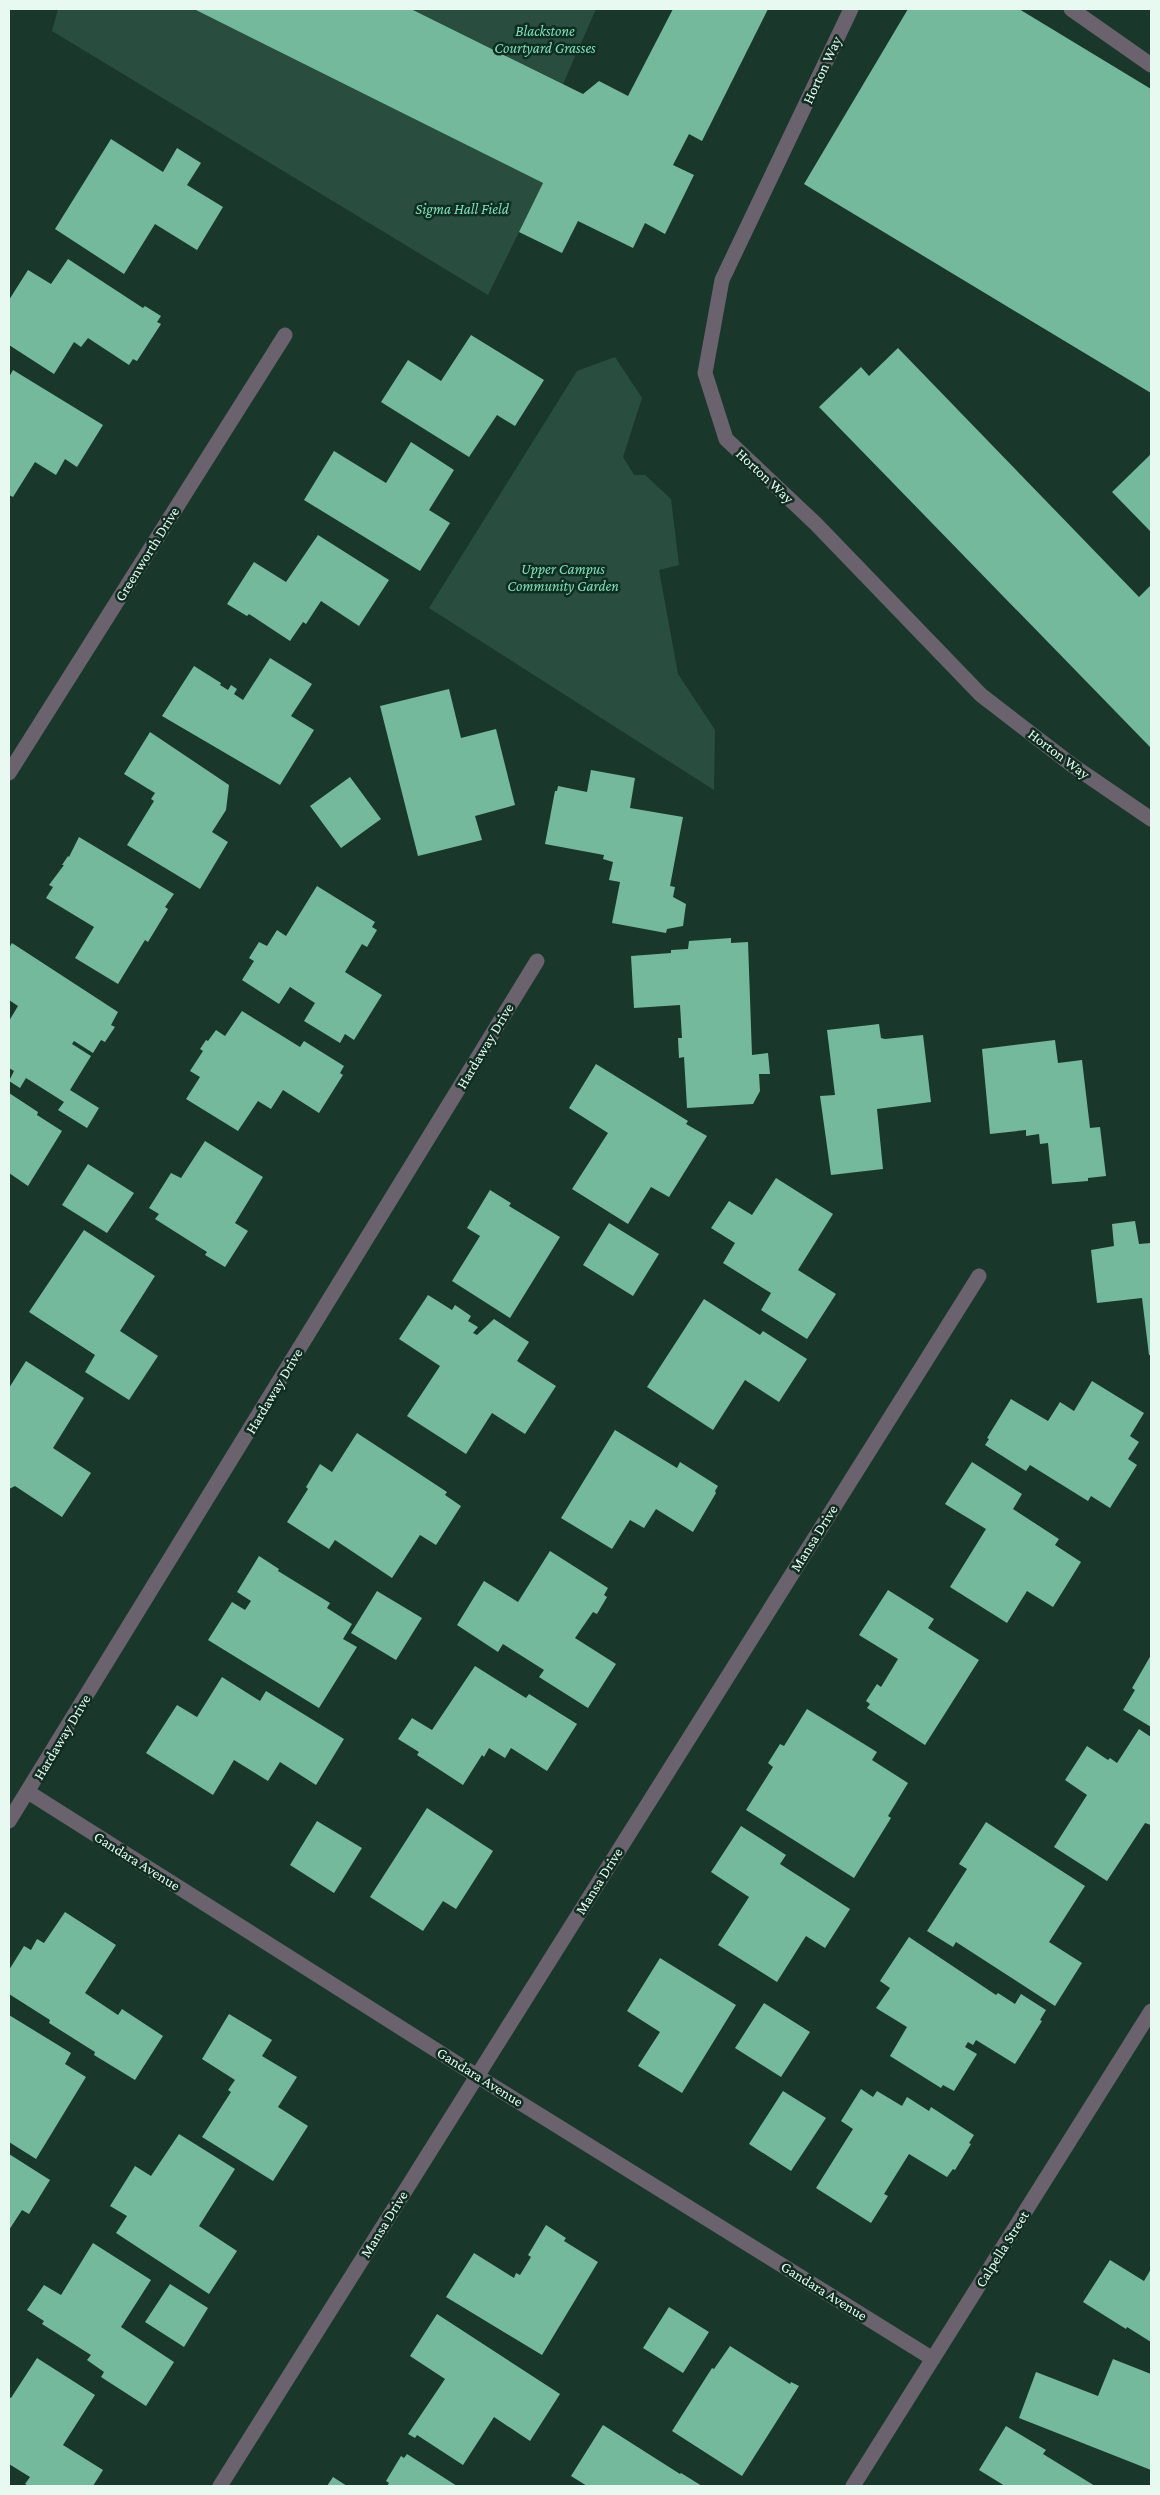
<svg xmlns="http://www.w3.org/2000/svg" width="1160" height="2495" font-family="'Crimson Pro',serif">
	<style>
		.green { fill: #294e3f }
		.building { fill: #75b99c }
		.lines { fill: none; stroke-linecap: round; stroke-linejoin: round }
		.minor { stroke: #6a626d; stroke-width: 15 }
		.labels { text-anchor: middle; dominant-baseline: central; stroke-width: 5; stroke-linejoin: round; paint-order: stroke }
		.park-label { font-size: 15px; font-style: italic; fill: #7de1b8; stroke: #102d21 }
		.street-label { font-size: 15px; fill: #e8f9f1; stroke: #102d21 }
	</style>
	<rect width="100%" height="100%" fill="#1a372b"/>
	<path class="green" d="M 58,9 L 198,9 L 543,183 L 488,295 L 52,31 Z
		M 411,9 L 596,9 L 563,84 Z
		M 615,357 L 642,398 L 623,457 L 634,475 L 645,475 L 671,499 L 679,565 L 659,570 L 678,674 L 715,730 L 714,790 L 429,608 L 577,371 Z"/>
	<path class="building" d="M 194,9 L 411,9 L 583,94 L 599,81 L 628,96 L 673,9 L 768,9 L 702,141 L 689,134 L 673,165 L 694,175 L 665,234 L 645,223 L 633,248 L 578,221 L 562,253 L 519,232 L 543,183 Z
		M 908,9 L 1019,9 L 1151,89 L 1151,393 L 804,184 Z
		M 111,139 L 163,172 L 177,148 L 201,163 L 187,185 L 223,207 L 197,250 L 155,224 L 124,274 L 55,229 Z
		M 68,259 L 143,308 L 145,306 L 161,316 L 157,322 L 161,324 L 137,361 L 133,359 L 129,365 L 88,338 L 81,347 L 74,342 L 54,374 L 9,345 L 9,300 L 28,270 L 51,284 Z
		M 471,335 L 544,380 L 515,426 L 497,415 L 469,457 L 381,402 L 408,360 L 441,381 Z
		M 898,348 L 1139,597 L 1151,585 L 1151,748 L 819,407 L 861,367 L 869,376 Z
		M 13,370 L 103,425 L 77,467 L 65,459 L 56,475 L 35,462 L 13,497 L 9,495 L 9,377 Z
		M 411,442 L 454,470 L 429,510 L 450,523 L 420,571 L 304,500 L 334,451 L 386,483 Z
		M 1151,454 L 1151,532 L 1112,492 Z
		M 318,535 L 389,580 L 359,626 L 321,601 L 306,624 L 303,622 L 290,641 L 249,614 L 247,616 L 227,604 L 254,562 L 286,582 Z
		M 270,658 L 312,684 L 291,716 L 314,730 L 280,785 L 162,716 L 194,666 L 221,683 L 220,685 L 228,690 L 231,685 L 237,689 L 234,694 L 243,700 Z
		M 449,689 L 461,738 L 496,729 L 515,805 L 475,816 L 482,840 L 418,856 L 380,706 Z
		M 150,732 L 229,785 L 226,810 L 212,832 L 228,842 L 200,889 L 127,845 L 154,801 L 151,799 L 155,793 L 124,774 Z
		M 591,770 L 635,778 L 630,808 L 683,817 L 670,886 L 675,887 L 673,897 L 686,904 L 683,926 L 667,929 L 666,933 L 612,923 L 620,882 L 609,880 L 613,862 L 603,859 L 604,855 L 545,844 L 555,791 L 557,791 L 558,786 L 587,792 Z
		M 350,777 L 381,819 L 341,848 L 310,806 Z
		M 79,837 L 174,894 L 165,907 L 168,909 L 148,942 L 145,940 L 118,984 L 75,958 L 94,927 L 46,898 L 53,887 L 49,885 L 64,865 L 62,865 L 68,856 L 69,857 Z
		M 317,886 L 375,922 L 372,927 L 377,930 L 367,947 L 362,944 L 345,972 L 382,995 L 354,1040 L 345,1034 L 340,1043 L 304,1021 L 315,1003 L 290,987 L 279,1004 L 242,980 L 254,961 L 249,958 L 259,942 L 267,946 L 277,930 L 286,936 Z
		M 731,938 L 731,943 L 748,942 L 752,1055 L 768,1053 L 770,1074 L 759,1074 L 760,1091 L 753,1104 L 687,1108 L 684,1057 L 679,1058 L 678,1038 L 682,1038 L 680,1005 L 634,1008 L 631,956 L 671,953 L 671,950 L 688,949 L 689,941 Z
		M 12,943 L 118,1012 L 111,1025 L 115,1027 L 105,1042 L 101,1040 L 93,1053 L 74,1041 L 72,1044 L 91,1056 L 70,1090 L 99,1108 L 87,1128 L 58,1110 L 64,1102 L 26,1078 L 20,1088 L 9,1081 L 14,1071 L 9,1068 L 9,1021 L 18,1006 L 9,1000 L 9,948 Z
		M 242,1011 L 300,1047 L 304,1041 L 344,1066 L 340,1073 L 343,1075 L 319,1113 L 283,1090 L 271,1109 L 258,1101 L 238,1131 L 186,1099 L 200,1077 L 190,1071 L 203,1051 L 200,1049 L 206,1040 L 208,1041 L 216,1030 L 225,1036 Z
		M 879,1024 L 881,1038 L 885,1039 L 923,1035 L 931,1102 L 877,1109 L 883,1169 L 831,1175 L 820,1096 L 835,1095 L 827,1030 Z
		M 1055,1040 L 1058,1063 L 1082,1060 L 1090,1128 L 1100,1127 L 1106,1176 L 1088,1178 L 1088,1181 L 1052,1184 L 1048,1143 L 1040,1144 L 1039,1134 L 1026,1136 L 1026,1130 L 990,1134 L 982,1049 Z
		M 596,1064 L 688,1121 L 686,1124 L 707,1136 L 669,1197 L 651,1187 L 628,1224 L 572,1189 L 608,1133 L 569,1108 Z
		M 9,1093 L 38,1112 L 37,1115 L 62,1131 L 28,1186 L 9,1173 Z
		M 205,1141 L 263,1177 L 235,1223 L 248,1231 L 225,1267 L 205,1255 L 207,1252 L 155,1219 L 159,1214 L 149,1208 L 171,1173 L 181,1178 Z
		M 88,1164 L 134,1193 L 107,1233 L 62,1205 Z
		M 776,1178 L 833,1214 L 798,1270 L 836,1294 L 807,1339 L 761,1310 L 771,1293 L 723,1263 L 735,1243 L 711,1228 L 729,1201 L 752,1215 Z
		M 490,1190 L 511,1203 L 509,1206 L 560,1237 L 510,1318 L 452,1281 L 480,1236 L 467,1228 Z
		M 1135,1221 L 1139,1244 L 1151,1243 L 1151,1355 L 1149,1355 L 1142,1298 L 1097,1303 L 1091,1250 L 1114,1246 L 1112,1224 Z
		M 609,1223 L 659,1254 L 633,1296 L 583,1265 Z
		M 84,1230 L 155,1276 L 120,1331 L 158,1356 L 129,1400 L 85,1372 L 95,1355 L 29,1312 Z
		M 428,1295 L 452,1310 L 455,1305 L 471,1316 L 468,1321 L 478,1327 L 473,1333 L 477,1335 L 494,1319 L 529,1342 L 517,1361 L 556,1386 L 525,1434 L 492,1413 L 466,1454 L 407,1416 L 440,1366 L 399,1339 Z
		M 704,1299 L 760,1335 L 763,1331 L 807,1359 L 779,1402 L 745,1380 L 713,1430 L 647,1387 Z
		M 26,1361 L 84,1398 L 53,1448 L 91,1473 L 62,1517 L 15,1486 L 9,1489 L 9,1388 Z
		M 1092,1381 L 1144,1413 L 1130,1436 L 1139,1442 L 1128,1459 L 1137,1465 L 1110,1508 L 1091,1496 L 1088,1501 L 1030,1465 L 1026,1471 L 985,1445 L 989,1439 L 987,1438 L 1011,1399 L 1048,1421 L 1060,1402 L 1074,1411 Z
		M 615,1430 L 677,1468 L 680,1462 L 718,1486 L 715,1491 L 716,1493 L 693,1532 L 656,1509 L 644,1528 L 630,1520 L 612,1549 L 561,1518 Z
		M 357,1433 L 447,1492 L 445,1495 L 461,1506 L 436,1545 L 420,1535 L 392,1578 L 335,1540 L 329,1549 L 287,1522 L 308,1489 L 306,1487 L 320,1464 L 332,1472 Z
		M 972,1462 L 1022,1494 L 1013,1509 L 1059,1539 L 1055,1545 L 1081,1562 L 1053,1607 L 1027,1591 L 1007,1623 L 950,1587 L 986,1529 L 945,1504 Z
		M 550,1551 L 608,1588 L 604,1595 L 607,1597 L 597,1614 L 593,1612 L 575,1638 L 616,1664 L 588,1708 L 539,1677 L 544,1670 L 503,1644 L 498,1652 L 457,1625 L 484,1581 L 518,1602 Z
		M 259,1556 L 279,1569 L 278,1571 L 330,1603 L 327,1608 L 352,1624 L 343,1639 L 357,1647 L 319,1708 L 208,1640 L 232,1602 L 245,1610 L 251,1601 L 237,1592 Z
		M 888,1590 L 934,1619 L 928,1628 L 979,1660 L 925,1745 L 867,1708 L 870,1704 L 866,1701 L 877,1684 L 881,1687 L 898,1659 L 859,1635 Z
		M 377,1591 L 422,1618 L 396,1660 L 351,1633 Z
		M 1151,1655 L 1151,1727 L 1123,1710 L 1135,1690 L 1132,1688 Z
		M 475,1666 L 526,1698 L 529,1694 L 577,1724 L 547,1771 L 511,1748 L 505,1758 L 489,1748 L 484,1757 L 482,1755 L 463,1785 L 417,1755 L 419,1752 L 398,1739 L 412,1718 L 432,1730 Z
		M 222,1677 L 260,1701 L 266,1691 L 344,1739 L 316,1785 L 280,1762 L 268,1781 L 234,1760 L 213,1795 L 146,1753 L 177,1705 L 197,1717 Z
		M 807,1709 L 877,1752 L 872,1760 L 908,1783 L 888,1816 L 891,1818 L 854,1878 L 746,1810 L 773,1767 L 768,1763 L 780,1744 L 784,1746 Z
		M 1139,1729 L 1151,1737 L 1151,1825 L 1145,1823 L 1107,1881 L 1054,1847 L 1087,1795 L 1065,1780 L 1087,1746 L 1108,1760 L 1110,1758 L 1117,1763 Z
		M 427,1808 L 493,1851 L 456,1909 L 443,1901 L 423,1931 L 370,1897 Z
		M 317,1821 L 362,1848 L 334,1893 L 290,1865 Z
		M 986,1822 L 1085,1886 L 1049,1942 L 1082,1963 L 1055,2006 L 956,1942 L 953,1947 L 927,1931 L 967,1869 L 959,1864 Z
		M 741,1826 L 786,1855 L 780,1864 L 850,1909 L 825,1948 L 806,1936 L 777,1982 L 718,1945 L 749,1897 L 711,1872 Z
		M 65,1912 L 116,1945 L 85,1993 L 118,2015 L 122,2009 L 163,2036 L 135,2080 L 94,2055 L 95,2052 L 49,2023 L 50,2020 L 9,1994 L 9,1970 L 24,1946 L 31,1950 L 37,1939 L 44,1943 Z
		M 909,1937 L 996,1995 L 998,1993 L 1015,2004 L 1021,1994 L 1046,2010 L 1040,2020 L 1042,2021 L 1015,2064 L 976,2040 L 973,2045 L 968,2042 L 965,2047 L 977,2054 L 954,2091 L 943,2085 L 941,2088 L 890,2056 L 907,2027 L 876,2008 L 890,1988 L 880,1981 Z
		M 660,1958 L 736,2005 L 682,2093 L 638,2066 L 660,2032 L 627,2011 Z
		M 764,2003 L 810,2032 L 781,2077 L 735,2048 Z
		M 229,2014 L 272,2040 L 262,2056 L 297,2077 L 278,2107 L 308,2126 L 273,2181 L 202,2137 L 231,2092 L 228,2090 L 235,2080 L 202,2059 Z
		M 9,2015 L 71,2053 L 65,2064 L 86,2077 L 36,2159 L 9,2142 Z
		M 861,2089 L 873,2097 L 877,2091 L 902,2106 L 907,2097 L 929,2111 L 931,2107 L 974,2135 L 969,2143 L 971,2144 L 955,2170 L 953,2169 L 947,2177 L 909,2154 L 884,2194 L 888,2196 L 871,2223 L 816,2188 L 853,2129 L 841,2121 Z
		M 783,2091 L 826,2118 L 791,2171 L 749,2144 Z
		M 179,2134 L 235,2169 L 199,2226 L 237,2251 L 209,2294 L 116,2233 L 127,2216 L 110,2206 L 135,2166 L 151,2176 Z
		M 9,2154 L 50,2180 L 29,2214 L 22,2210 L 9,2230 Z
		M 546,2225 L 566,2238 L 564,2241 L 598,2262 L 542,2355 L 446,2297 L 474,2253 L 514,2278 L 516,2273 L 520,2275 L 531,2257 L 528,2255 Z
		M 93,2243 L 151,2280 L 121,2327 L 174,2362 L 146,2406 L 101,2377 L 104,2372 L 87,2360 L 91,2355 L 42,2324 L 44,2321 L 27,2310 L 44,2285 L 61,2295 Z
		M 1110,2260 L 1144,2281 L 1151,2269 L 1151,2342 L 1127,2327 L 1126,2329 L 1083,2302 Z
		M 170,2284 L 208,2308 L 184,2347 L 145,2322 Z
		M 669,2307 L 709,2332 L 683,2373 L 643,2348 Z
		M 437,2314 L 560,2394 L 530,2441 L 494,2417 L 463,2465 L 417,2435 L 415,2438 L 408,2434 L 445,2379 L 410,2356 Z
		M 730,2346 L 790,2384 L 791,2382 L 799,2386 L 742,2476 L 672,2431 L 712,2368 L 714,2369 Z
		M 37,2358 L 95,2395 L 63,2445 L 103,2470 L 93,2486 L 29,2486 L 25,2484 L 30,2477 L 9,2464 L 9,2397 L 11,2398 Z
		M 1113,2359 L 1151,2374 L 1151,2470 L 1019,2418 L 1036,2372 L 1098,2396 Z
		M 603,2425 L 680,2474 L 681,2473 L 702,2486 L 587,2486 L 571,2476 Z
		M 1006,2426 L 1046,2450 L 1043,2454 L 1095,2486 L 1005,2486 L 979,2470 Z
		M 407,2454 L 457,2486 L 387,2486 L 389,2483 L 386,2481 L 401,2456 L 404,2458 Z
		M 333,2477 L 347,2486 L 327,2486 Z"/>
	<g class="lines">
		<path class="minor" d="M 851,9 L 722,280 L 705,373 L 726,439 L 816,524 L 981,695 L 1072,765 L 1151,819
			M 1071,9 L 1151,65
			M 9,773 L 285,335
			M 28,1792 L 477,2076 L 933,2359
			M 9,1821 L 537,961
			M 220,2486 L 979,1276
			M 853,2486 L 1151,2011"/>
	</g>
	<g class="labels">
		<g class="park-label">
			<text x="545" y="31">Blackstone<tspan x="545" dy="17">Courtyard Grasses</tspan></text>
			<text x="462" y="209">Sigma Hall Field</text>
			<text x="563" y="569">Upper Campus<tspan x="563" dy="17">Community Garden</tspan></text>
		</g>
		<g class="street-label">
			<text transform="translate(822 70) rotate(-65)">Horton Way</text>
			<text transform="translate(765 476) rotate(43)">Horton Way</text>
			<text transform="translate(147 554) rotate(-58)">Greenworth Drive</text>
			<text transform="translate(1059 754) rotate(37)">Horton Way</text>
			<text transform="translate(485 1046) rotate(-59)">Hardaway Drive</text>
			<text transform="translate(274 1391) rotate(-59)">Hardaway Drive</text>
			<text transform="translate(814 1538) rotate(-58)">Mansa Drive</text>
			<text transform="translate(62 1737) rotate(-59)">Hardaway Drive</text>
			<text transform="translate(137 1861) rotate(32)">Gandara Avenue</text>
			<text transform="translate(599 1881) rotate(-58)">Mansa Drive</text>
			<text transform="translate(480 2077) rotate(32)">Gandara Avenue</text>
			<text transform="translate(384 2224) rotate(-58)">Mansa Drive</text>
			<text transform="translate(1002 2249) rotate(-58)">Calpella Street</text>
			<text transform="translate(824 2291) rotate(32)">Gandara Avenue</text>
		</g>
	</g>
	<rect width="1160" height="2495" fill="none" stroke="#e8f9f1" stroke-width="20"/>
</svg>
